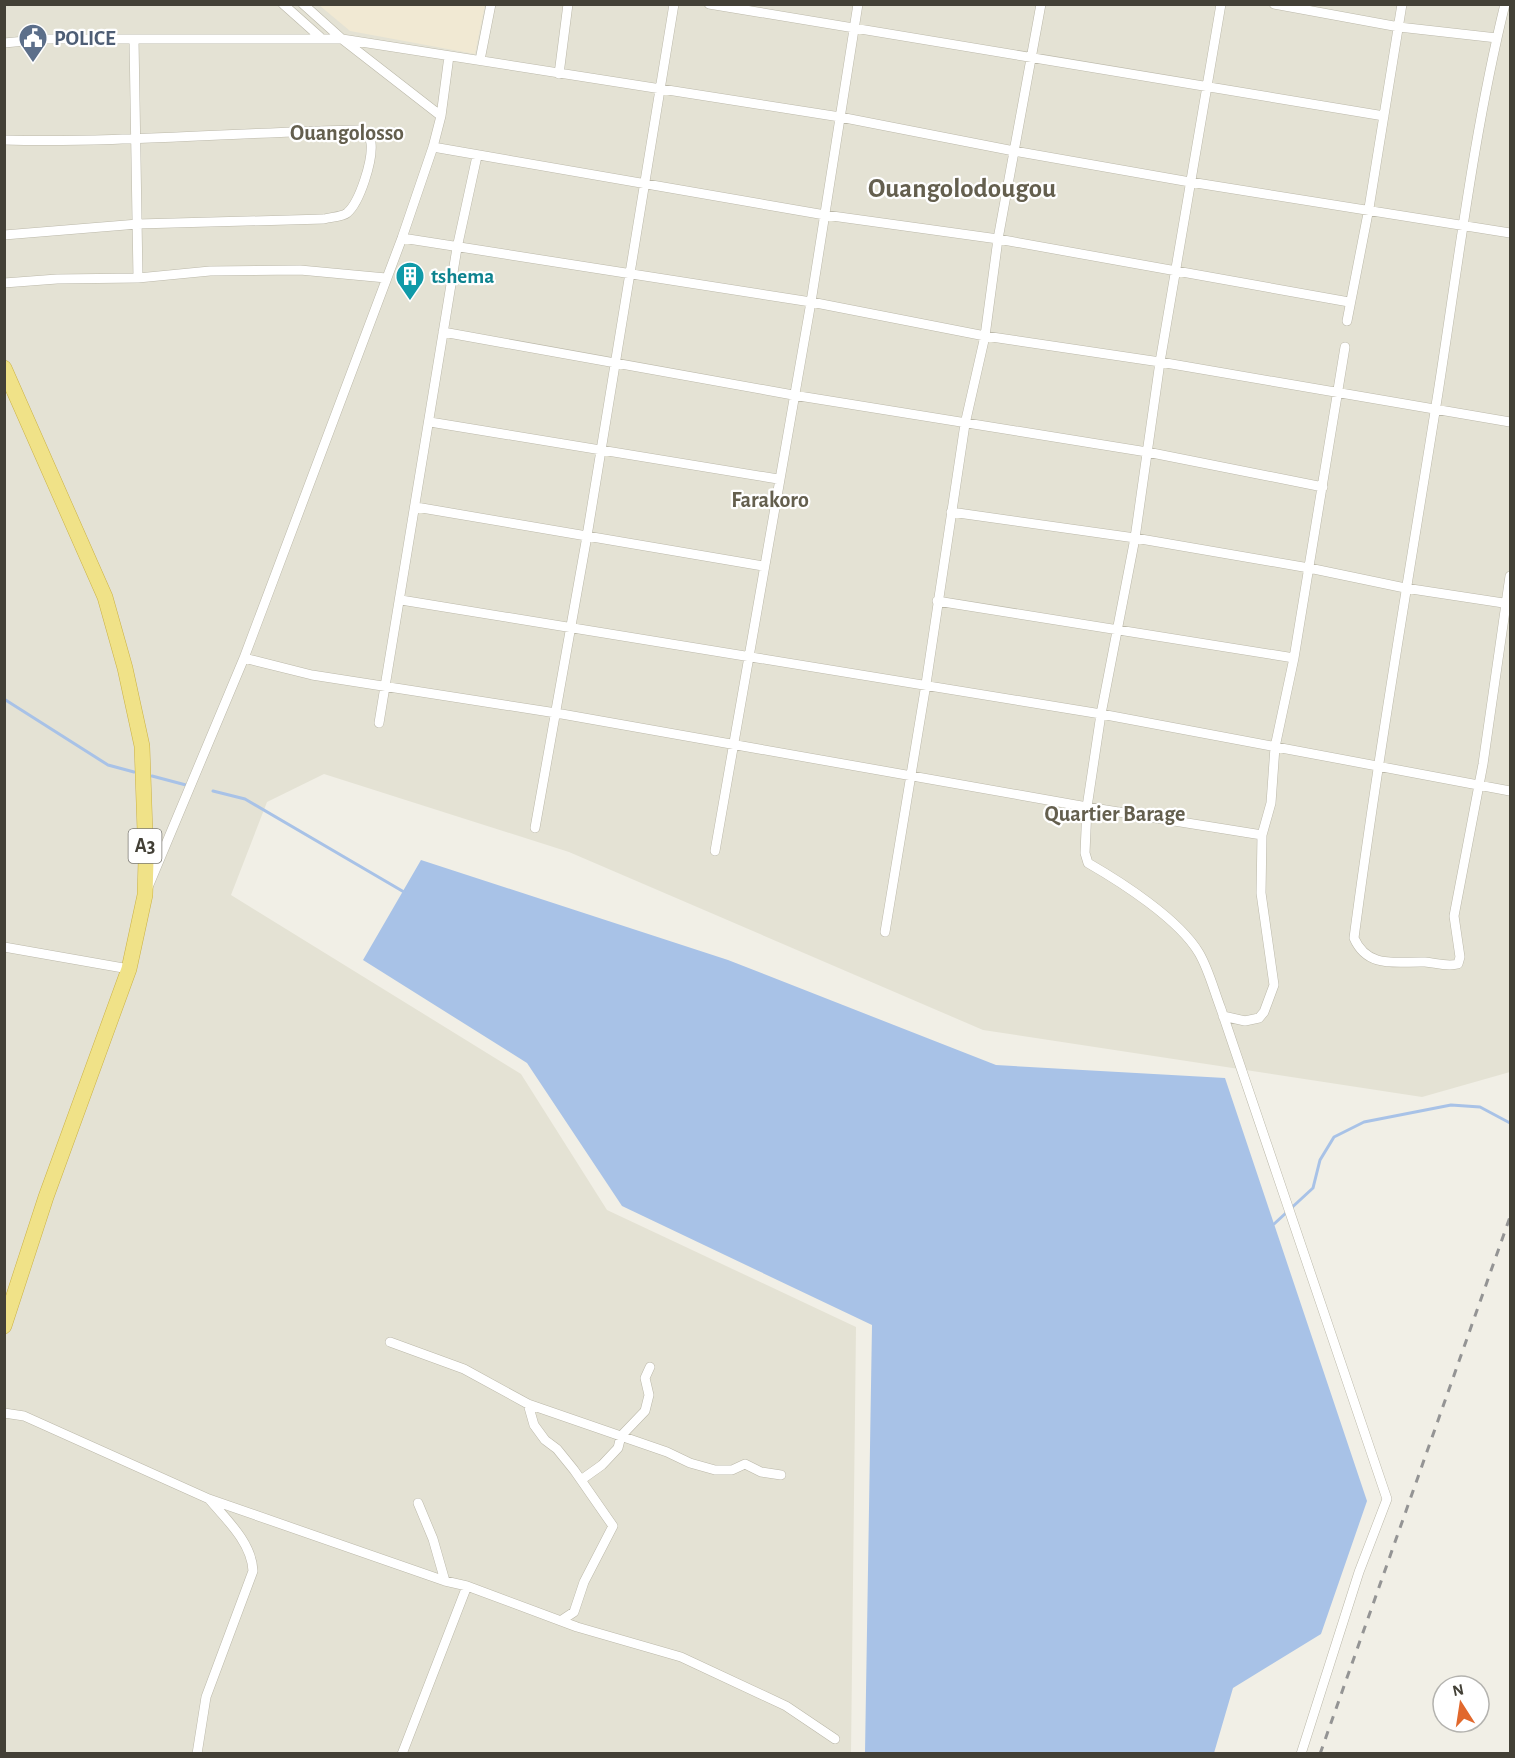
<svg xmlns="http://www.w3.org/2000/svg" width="1515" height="1758" font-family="'Alegreya Sans',sans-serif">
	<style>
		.residential { fill: #e4e2d4 }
		.commercial { fill: #f1e9d3 }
		.water { fill: #a8c2e7 }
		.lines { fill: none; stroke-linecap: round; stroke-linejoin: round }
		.stream { stroke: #a8c2e7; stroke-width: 3 }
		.minor-casing { stroke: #bbb8a9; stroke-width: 10 }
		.trunk-casing { stroke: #cbb245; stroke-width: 16 }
		.minor { stroke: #fff; stroke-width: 9 }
		.trunk { stroke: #f0e288; stroke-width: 15 }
		.rail { stroke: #949494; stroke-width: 3; stroke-dasharray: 8 8; stroke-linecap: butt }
		.labels { text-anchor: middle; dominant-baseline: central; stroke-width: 4.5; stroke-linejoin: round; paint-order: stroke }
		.shield { fill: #fff; stroke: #7b7972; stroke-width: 1.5 }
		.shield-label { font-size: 20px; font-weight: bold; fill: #434036 }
		.service-label { font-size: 21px; font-weight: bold; fill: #4e5e75; stroke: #fff; text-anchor: start }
		.culture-label { font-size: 21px; font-weight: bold; fill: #0d838f; stroke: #fff; text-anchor: start }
		.neighbourhood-label { font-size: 22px; font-weight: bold; fill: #645f4e; stroke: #fff }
		.district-label { font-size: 27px; font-weight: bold; fill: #645f4e; stroke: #fff }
	</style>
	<rect width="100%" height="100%" fill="#f1efe6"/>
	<path class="residential" d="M 5,5 L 1510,5 L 1510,1072 L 1422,1097 L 983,1030 L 569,852 L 324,774 L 267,802 L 231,895 L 521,1074 L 607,1210 L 856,1327 L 851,1753 L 5,1754 Z"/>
	<path class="commercial" d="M 319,5 L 485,5 L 475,54 L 350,31 Z"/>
	<path class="water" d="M 421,860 L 728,960 L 996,1065 L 1225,1078 L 1367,1501 L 1321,1634 L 1233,1688 L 1214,1753 L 865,1753 L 872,1325 L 622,1206 L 527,1063 L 363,960 Z"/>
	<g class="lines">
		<path class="stream" d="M 4,699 L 108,765 L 134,772
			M 152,776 L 186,785
			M 213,791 L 245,799 L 404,892
			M 1274,1224 L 1313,1188 L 1320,1160 L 1334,1137 L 1364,1122 L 1451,1105 L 1480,1107 L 1510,1123"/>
		<g class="minor-casing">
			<path id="minor" d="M 283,4 L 320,37
				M 303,4 L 342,39 L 441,116
				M 709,4 L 1384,116
				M 1221,4 L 1160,362 L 1135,538 L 1101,714 L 1087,807 L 1085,853 L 1088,863 C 1121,882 1179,919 1199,953 C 1209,970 1214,991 1221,1009 L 1387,1499 L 1359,1572 L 1301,1754
				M 1274,4 L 1399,27 L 1497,38
				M 1505,4 C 1474,130 1458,265 1438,393 C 1409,575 1378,756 1354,938 C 1368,970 1398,961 1425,962 C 1436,963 1447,967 1458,964 L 1460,957 L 1454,916 L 1483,764 L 1510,576
				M 134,40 L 138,278
				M 4,43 L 47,39 L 342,39 L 840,117 L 1014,151 L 1190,182 L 1510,233
				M 480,60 L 491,4
				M 559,74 L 568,4
				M 4,140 C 123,143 241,132 359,130 C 365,133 370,136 371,143 C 373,160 360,202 347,213 C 342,217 331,217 324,219 L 138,224 L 4,235
				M 433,147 L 825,215 L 998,239 L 1349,302
				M 402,238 L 811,302 L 985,336 L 1160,362 L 1510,422
				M 4,283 L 57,279 L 138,278 L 210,271 L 300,270 L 386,278
				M 1347,321 L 1369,208 L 1402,4
				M 443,332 L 793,395 L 1147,452 L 1323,487
				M 430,422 L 778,479
				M 416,507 L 763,566
				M 951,512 L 1135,538 L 1309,568 L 1405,588 L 1510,604
				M 401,600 L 1101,714 L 1510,791
				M 937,601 L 1294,658
				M 244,658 L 312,675 L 556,713 L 1087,807 L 1262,835
				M 379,723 L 457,248 L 477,156
				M 535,828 L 587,536 L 674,4
				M 715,851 L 811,302 L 858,4
				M 148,887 L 244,658 L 402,238 L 433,147 L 441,116 L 449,56
				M 885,932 L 926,684 L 965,424 L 985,336 L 998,239 L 1041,4
				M 4,947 L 129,969
				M 1223,1016 L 1245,1021 L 1259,1018 L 1264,1012 L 1274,985 L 1261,893 L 1262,835 L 1271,803 L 1275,747 L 1294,658 L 1345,347
				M 390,1342 L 464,1369 L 528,1404 L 667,1452 L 690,1463 L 715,1470 L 732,1470 L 745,1464 L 761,1472 L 781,1475
				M 528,1404 L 534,1425 L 545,1440 L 557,1449 L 574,1470 L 613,1526 L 584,1582 L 574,1612 L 562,1620
				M 4,1413 L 24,1416 L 209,1499 L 445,1581 L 467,1586 L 577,1627 L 681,1657 L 786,1706 L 835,1739
				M 581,1480 L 602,1465 L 618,1448 L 621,1436 L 645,1411 L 649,1395 L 645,1378 L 650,1367
				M 418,1503 L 433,1539 L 445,1581
				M 197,1754 L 206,1697 L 253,1571 C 252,1543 226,1519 209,1499
				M 402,1754 L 467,1586"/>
		</g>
		<g class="trunk-casing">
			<path id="trunk" d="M 4,368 L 105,597 L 125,668 L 142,746 L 146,860 L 145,895 L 129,969 L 46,1197 L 4,1326"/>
		</g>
		<use href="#minor" class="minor"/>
		<use href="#trunk" class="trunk"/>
		<path class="rail" d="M 1320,1754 L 1510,1217"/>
	</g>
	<defs>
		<g id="civic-pin" transform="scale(1.5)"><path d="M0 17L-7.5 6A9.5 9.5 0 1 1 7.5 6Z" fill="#5c6f8a" stroke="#fff"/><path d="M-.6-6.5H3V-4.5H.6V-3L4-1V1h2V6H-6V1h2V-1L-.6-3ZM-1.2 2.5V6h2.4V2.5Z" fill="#fff"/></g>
		<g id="building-pin" transform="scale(1.5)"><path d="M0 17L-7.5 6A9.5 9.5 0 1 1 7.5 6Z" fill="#0f9aa8" stroke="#fff"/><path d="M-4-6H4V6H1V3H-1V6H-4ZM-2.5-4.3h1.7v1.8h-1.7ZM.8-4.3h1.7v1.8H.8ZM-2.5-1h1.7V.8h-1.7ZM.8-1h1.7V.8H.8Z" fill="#fff"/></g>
	</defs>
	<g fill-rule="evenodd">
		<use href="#civic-pin" x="33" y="38"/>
		<use href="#building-pin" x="410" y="276"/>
	</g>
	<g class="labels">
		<rect class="shield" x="128.5" y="829" width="33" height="34" rx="4.5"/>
		<g class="shield-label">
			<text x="145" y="846">A3</text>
		</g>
		<g class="service-label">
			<text x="54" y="38">POLICE</text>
		</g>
		<g class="culture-label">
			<text x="431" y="276">tshema</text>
		</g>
		<g class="neighbourhood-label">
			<text x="347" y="133">Ouangolosso</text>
			<text x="770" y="500">Farakoro</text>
			<text x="1115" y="814">Quartier Barage</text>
		</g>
		<g class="district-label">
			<text x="962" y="188">Ouangolodougou</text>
		</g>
	</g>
	<rect width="1515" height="1758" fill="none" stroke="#434036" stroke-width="12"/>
	<g transform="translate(1461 1704) rotate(348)"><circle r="28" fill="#ffffff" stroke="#b4b3af" stroke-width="1.5"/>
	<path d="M0-4.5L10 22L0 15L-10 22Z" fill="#e1682c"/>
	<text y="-9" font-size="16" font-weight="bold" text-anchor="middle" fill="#434036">N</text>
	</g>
</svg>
